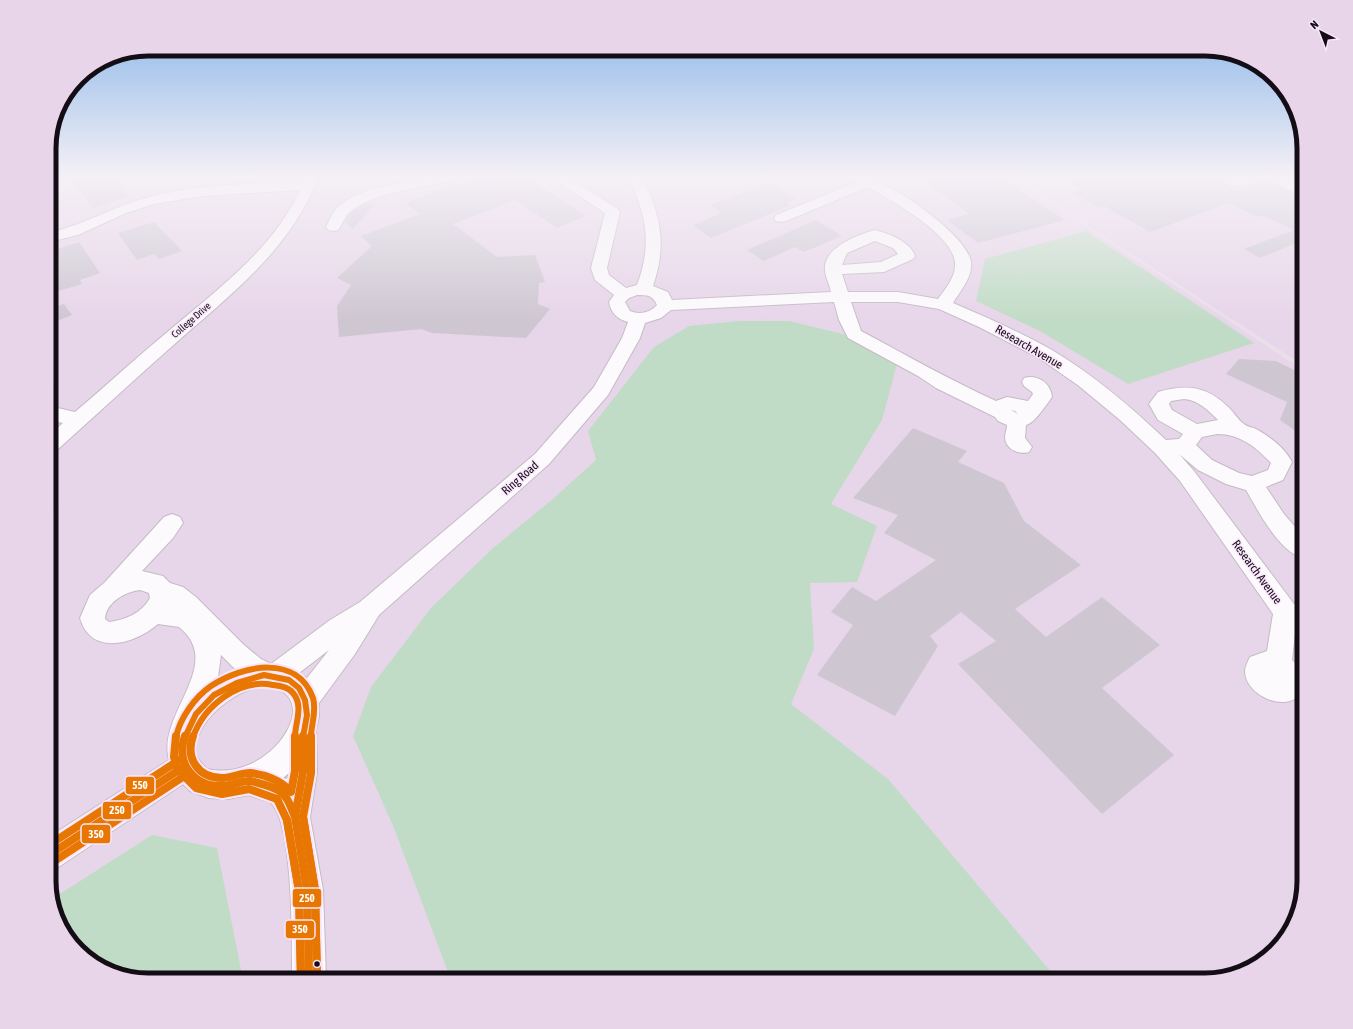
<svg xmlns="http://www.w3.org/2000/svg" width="1353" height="1029" font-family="'Asap Condensed',sans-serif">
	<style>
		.built { fill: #e7d5e9 }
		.green { fill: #c1dcc6 }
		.building { fill: #cec7d2 }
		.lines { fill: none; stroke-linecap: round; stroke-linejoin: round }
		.minor-casing { stroke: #c4bbc5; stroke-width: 2 }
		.minor { fill: #fcfafc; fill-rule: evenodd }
		.bus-1-far1-casing { stroke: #fae6fc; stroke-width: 10 }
		.bus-1-casing { stroke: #fae6fc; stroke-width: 12 }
		.bus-2-far1-casing { stroke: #fae6fc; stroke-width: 10 }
		.bus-2-casing { stroke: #fae6fc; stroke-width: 12 }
		.bus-3-far1-casing { stroke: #fae6fc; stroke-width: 10 }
		.bus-3-casing { stroke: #fae6fc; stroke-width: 12 }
		.bus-1-far1 { stroke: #e87602; stroke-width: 6 }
		.bus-1 { stroke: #e87602; stroke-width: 8 }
		.bus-2-far1 { stroke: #e87602; stroke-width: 6 }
		.bus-2 { stroke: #e87602; stroke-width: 8 }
		.bus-3-far1 { stroke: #e87602; stroke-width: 6 }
		.bus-3 { stroke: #e87602; stroke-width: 8 }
		.bus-dot { fill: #140d15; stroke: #fae6fc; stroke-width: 1.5 }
		.labels { text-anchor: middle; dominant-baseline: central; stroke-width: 3; stroke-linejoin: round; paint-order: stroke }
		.far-street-label { font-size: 10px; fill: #140d15; stroke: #fae6fc }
		.street-label { font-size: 12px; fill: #140d15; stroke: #fae6fc }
		.rim { fill: none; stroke: #140d15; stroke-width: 5 }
		.line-badge { stroke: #fae6fc; stroke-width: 1.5 }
		.badge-label { font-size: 11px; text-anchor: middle; font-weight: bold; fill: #fff }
	</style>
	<rect width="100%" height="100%" fill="#e9deea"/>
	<path class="built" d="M 49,177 L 1011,177 L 1304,371 L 1304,882 L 1299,913 L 1283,942 L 1249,970 L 1205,980 L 147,980 L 116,975 L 87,959 L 59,925 L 49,888 Z
		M 1013,177 L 1304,177 L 1304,366 L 1297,361 Z"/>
	<path class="green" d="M 1086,231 L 1254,343 L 1128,384 L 1040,331 L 976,301 L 985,259 Z
		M 739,321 L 789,321 L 876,342 L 897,364 L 882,420 L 831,504 L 877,526 L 857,582 L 810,583 L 814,649 L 791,704 L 888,779 L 1057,979 L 1051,980 L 451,980 L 394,828 L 353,736 L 371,687 L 431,608 L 492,549 L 554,498 L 596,460 L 588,431 L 654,347 L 689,326 Z
		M 152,835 L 217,848 L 243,980 L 147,980 L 116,975 L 87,959 L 59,925 L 52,899 Z"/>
	<path class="building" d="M 68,177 L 113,177 L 130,196 L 94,208 Z
		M 484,177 L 506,177 L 512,181 L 526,177 L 586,216 L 557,228 L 515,200 L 453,224 L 497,257 L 535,255 L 545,282 L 539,283 L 538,304 L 550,309 L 526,338 L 432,333 L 421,329 L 339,337 L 337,306 L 351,285 L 337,278 L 372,246 L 361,236 L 420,214 L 405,203 L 458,183 L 461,185 Z
		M 920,177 L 1000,177 L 1065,220 L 978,243 L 947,220 L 969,214 Z
		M 1060,177 L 1211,177 L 1238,190 L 1266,181 L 1304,197 L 1304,240 L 1260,258 L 1244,249 L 1294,230 L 1262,215 L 1257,217 L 1229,203 L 1150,232 L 1104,206 L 1099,208 L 1072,193 L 1082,189 Z
		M 768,183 L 796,199 L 787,203 L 791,205 L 711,238 L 693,225 L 722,213 L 711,205 Z
		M 365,204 L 374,205 L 353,229 L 345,222 L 351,213 Z
		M 816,220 L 842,236 L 804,252 L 795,247 L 764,261 L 747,250 Z
		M 154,222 L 182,251 L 159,259 L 154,254 L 137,260 L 118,233 Z
		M 79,242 L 100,273 L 80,280 L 82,284 L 59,291 L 49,274 L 49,252 Z
		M 64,304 L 72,315 L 49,324 L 49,309 Z
		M 1239,359 L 1276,361 L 1298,372 L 1301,389 L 1304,391 L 1304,433 L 1294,430 L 1280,420 L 1287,402 L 1226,374 Z
		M 913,428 L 967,451 L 958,462 L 1004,483 L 1024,521 L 1081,565 L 1015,609 L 1046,637 L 1102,597 L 1160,645 L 1102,688 L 1174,755 L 1102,814 L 958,664 L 996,641 L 961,612 L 930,636 L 938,646 L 895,716 L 817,675 L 853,625 L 831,612 L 852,587 L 876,601 L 936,560 L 884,533 L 898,515 L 853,498 Z"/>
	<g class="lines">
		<g class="minor-casing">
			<path id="minor" d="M 305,177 L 319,177 C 288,251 236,290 178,341 C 137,377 97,414 56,451 L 49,453 L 49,435 L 63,423 L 49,420 L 49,406 L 75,412 C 107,385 138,356 171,329 C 218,289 274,248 300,190 L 203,196 L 154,204 L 126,213 L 78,235 L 49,242 L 49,233 C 84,225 114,206 149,197 C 197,184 254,184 303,181 Z
				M 432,177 L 458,177 L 456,180 C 426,187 373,192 350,212 C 345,216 342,225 338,230 L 333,231 L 328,230 L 326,227 C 329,221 333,211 339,206 C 362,186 403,183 432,177 Z
				M 552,177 L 568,177 L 618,209 L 620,212 L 607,268 L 609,275 L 626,288 L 637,285 C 652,245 647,215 628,177 L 642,177 C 661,215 667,245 653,286 L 668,292 L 672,300 L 831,292 C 830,286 826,278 825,271 C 822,248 857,235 875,230 C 889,234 910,241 915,256 L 913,259 L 884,272 L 842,274 L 848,292 L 898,292 L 938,299 C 945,289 954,279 955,267 C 959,237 890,200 868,187 L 786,221 L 781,222 L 776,221 L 774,218 L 776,215 L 857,182 L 852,177 C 858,177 865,176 870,178 C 895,186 967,235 971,262 C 973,277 960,291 953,303 C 986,317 1020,332 1052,350 C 1094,375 1131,407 1166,440 L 1179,439 L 1183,434 L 1158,420 L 1149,404 L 1158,392 C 1186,384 1206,386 1227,406 C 1233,411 1238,420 1244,424 C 1247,427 1252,427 1256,429 C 1269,436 1285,448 1292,462 L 1283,480 L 1266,487 L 1284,514 L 1304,537 L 1304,559 C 1278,551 1259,512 1246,490 L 1226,484 L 1198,470 L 1179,454 L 1194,471 L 1294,604 L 1304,607 L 1304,627 L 1296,625 L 1292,660 C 1305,670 1306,683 1299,698 C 1294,699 1289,702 1284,702 C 1268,703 1246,690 1245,672 C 1245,667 1248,661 1250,657 L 1267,651 L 1273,614 L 1180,481 L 1155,453 L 1120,420 L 1079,386 L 1039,358 L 979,327 L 939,309 L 898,302 L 851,302 L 861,331 C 906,355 950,380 996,401 L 1007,397 L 1028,401 L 1033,394 L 1032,392 L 1024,386 L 1022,382 L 1024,378 C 1037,374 1051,383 1052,397 C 1046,405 1035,423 1026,425 L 1025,438 L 1032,447 L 1029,452 C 1020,455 1006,450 1005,438 C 1005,433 1007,429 1007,425 L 998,421 L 995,417 L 936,388 L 918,376 L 848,338 L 839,320 L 834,302 L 671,310 L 661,318 L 645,323 L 640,338 L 608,395 L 549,464 L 379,615 L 355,654 L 319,703 L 319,716 L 316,729 L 317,772 L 310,817 L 323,890 L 326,980 L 292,980 C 292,947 294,821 270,802 L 248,795 L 228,799 L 209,798 L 190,791 L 183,784 L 60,866 L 49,870 L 49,837 L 169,760 C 156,714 226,665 179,627 L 158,624 C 135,644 91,657 80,618 L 90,595 L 105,582 L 164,517 L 172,514 L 180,517 L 183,523 L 173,538 L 142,571 L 163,576 L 170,583 L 183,587 L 196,597 L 244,645 L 261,659 L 271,664 L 330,620 L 360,602 L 535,454 L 594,387 L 622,338 L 628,322 C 617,319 611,313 609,302 L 614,295 L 595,280 L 591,268 L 605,213 L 554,180 ZM 875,241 L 893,248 L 898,254 L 881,262 L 842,265 L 847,253 ZM 637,295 C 647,295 653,295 657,305 C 650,313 639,315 630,311 L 625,302 L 629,298 ZM 1184,399 C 1198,400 1208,410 1218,420 L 1197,424 L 1172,410 L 1169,404 L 1171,401 ZM 1011,410 L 1015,411 L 1018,414 ZM 1217,434 C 1240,434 1256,447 1271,463 L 1268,470 L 1252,476 L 1239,473 L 1212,460 L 1196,445 L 1202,437 ZM 140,590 L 149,593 L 150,598 C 142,613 125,620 109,622 L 105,619 C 106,602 125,592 140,590 ZM 329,650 L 307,678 L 299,673 ZM 221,655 L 236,670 L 218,677 ZM 260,687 C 331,686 275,784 207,769 C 203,765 197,760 196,754 C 191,724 234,690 260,687 ZM 289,773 L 287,779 L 283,778 Z
				M 1239,177 L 1260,177 C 1255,184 1238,188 1230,186 L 1228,183 L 1230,180 Z
				M 1265,177 L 1283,177 L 1304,187 L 1304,196 L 1267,180 Z"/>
		</g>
		<use href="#minor" class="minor"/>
		<g class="bus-1-far1-casing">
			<path id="bus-1-far1" d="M 185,737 L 196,714 L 214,695 L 237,683 L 264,675 L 289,680 L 299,688 L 305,700 L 307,715 L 303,737"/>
		</g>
		<g class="bus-1-casing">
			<path id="bus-1" d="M 185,736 C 175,763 194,787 222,786 C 231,786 240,781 250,781 C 256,782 274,787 279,791 C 288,796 291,808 295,817 L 303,772 L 303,736
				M 295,817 L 307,890 L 309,980
				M 49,855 L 185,766"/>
		</g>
		<g class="bus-2-far1-casing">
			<path id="bus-2-far1" d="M 193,737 C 204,706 239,678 273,685 C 280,686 288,687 293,693 C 304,706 295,723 295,737"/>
		</g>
		<g class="bus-2-casing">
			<path id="bus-2" d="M 193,736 C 185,758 198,778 222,778 C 232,778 240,773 250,773 C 264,774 282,781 291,792 L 295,771 L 295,736
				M 303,817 L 315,890 L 317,980
				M 287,820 L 299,891 L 301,980
				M 53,862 L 189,773"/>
		</g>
		<g class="bus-3-far1-casing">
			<path id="bus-3-far1" d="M 176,737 C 180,718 195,697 211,686 C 243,665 297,654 313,698 C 317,712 311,724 311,737"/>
		</g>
		<g class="bus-3-casing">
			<path id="bus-3" d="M 176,736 L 174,757 L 178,770 L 196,788 L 222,794 L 249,789 L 277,799 L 287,820 L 299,891 L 301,980
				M 311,736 L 311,773 L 303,817 L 315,890 L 317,980
				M 49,845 L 181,759"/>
		</g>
		<use href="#bus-1-far1" class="bus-1-far1"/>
		<use href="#bus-1" class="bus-1"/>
		<use href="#bus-2-far1" class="bus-2-far1"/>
		<use href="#bus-2" class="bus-2"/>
		<use href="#bus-3-far1" class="bus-3-far1"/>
		<use href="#bus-3" class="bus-3"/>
	</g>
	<linearGradient id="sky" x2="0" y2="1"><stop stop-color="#82b2e7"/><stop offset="0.55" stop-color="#f5f0f6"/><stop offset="1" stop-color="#f5f0f6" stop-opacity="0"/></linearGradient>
	<rect width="1353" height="321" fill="url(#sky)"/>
	<circle class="bus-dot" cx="317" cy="964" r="3.5"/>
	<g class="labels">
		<g class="far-street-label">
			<text transform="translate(191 320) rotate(-41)">College Drive</text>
		</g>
		<g class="street-label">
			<text transform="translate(1029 347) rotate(30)">Research Avenue</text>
			<text transform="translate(520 478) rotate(-41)">Ring Road</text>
			<text transform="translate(1257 572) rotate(54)">Research Avenue</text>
		</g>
	</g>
	<path d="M0 0H1353V1029H0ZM148 56H1205A92 92 0 0 1 1297 148V881A92 92 0 0 1 1205 973H148A92 92 0 0 1 56 881V148A92 92 0 0 1 148 56Z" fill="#e8d5ea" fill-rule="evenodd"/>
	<path class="rim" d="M148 56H1205A92 92 0 0 1 1297 148V881A92 92 0 0 1 1205 973H148A92 92 0 0 1 56 881V148A92 92 0 0 1 148 56Z"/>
	<g class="line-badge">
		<rect x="125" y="776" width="30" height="19" rx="4" fill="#e87602"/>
		<rect x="102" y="801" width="30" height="19" rx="4" fill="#e87602"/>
		<rect x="81" y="824" width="30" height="20" rx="4" fill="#e87602"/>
		<rect x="292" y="888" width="30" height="20" rx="4" fill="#e87602"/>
		<rect x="285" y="920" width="30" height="19" rx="4" fill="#e87602"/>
	</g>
	<g class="badge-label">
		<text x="140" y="789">550</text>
		<text x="117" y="814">250</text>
		<text x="96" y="838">350</text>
		<text x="307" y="902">250</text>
		<text x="300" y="933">350</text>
	</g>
	<g transform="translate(1321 32) rotate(318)" stroke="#fae6fc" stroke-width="3" paint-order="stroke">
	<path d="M0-3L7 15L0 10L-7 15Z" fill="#140d15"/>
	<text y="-6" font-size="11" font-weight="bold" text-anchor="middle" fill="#140d15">N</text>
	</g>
</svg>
